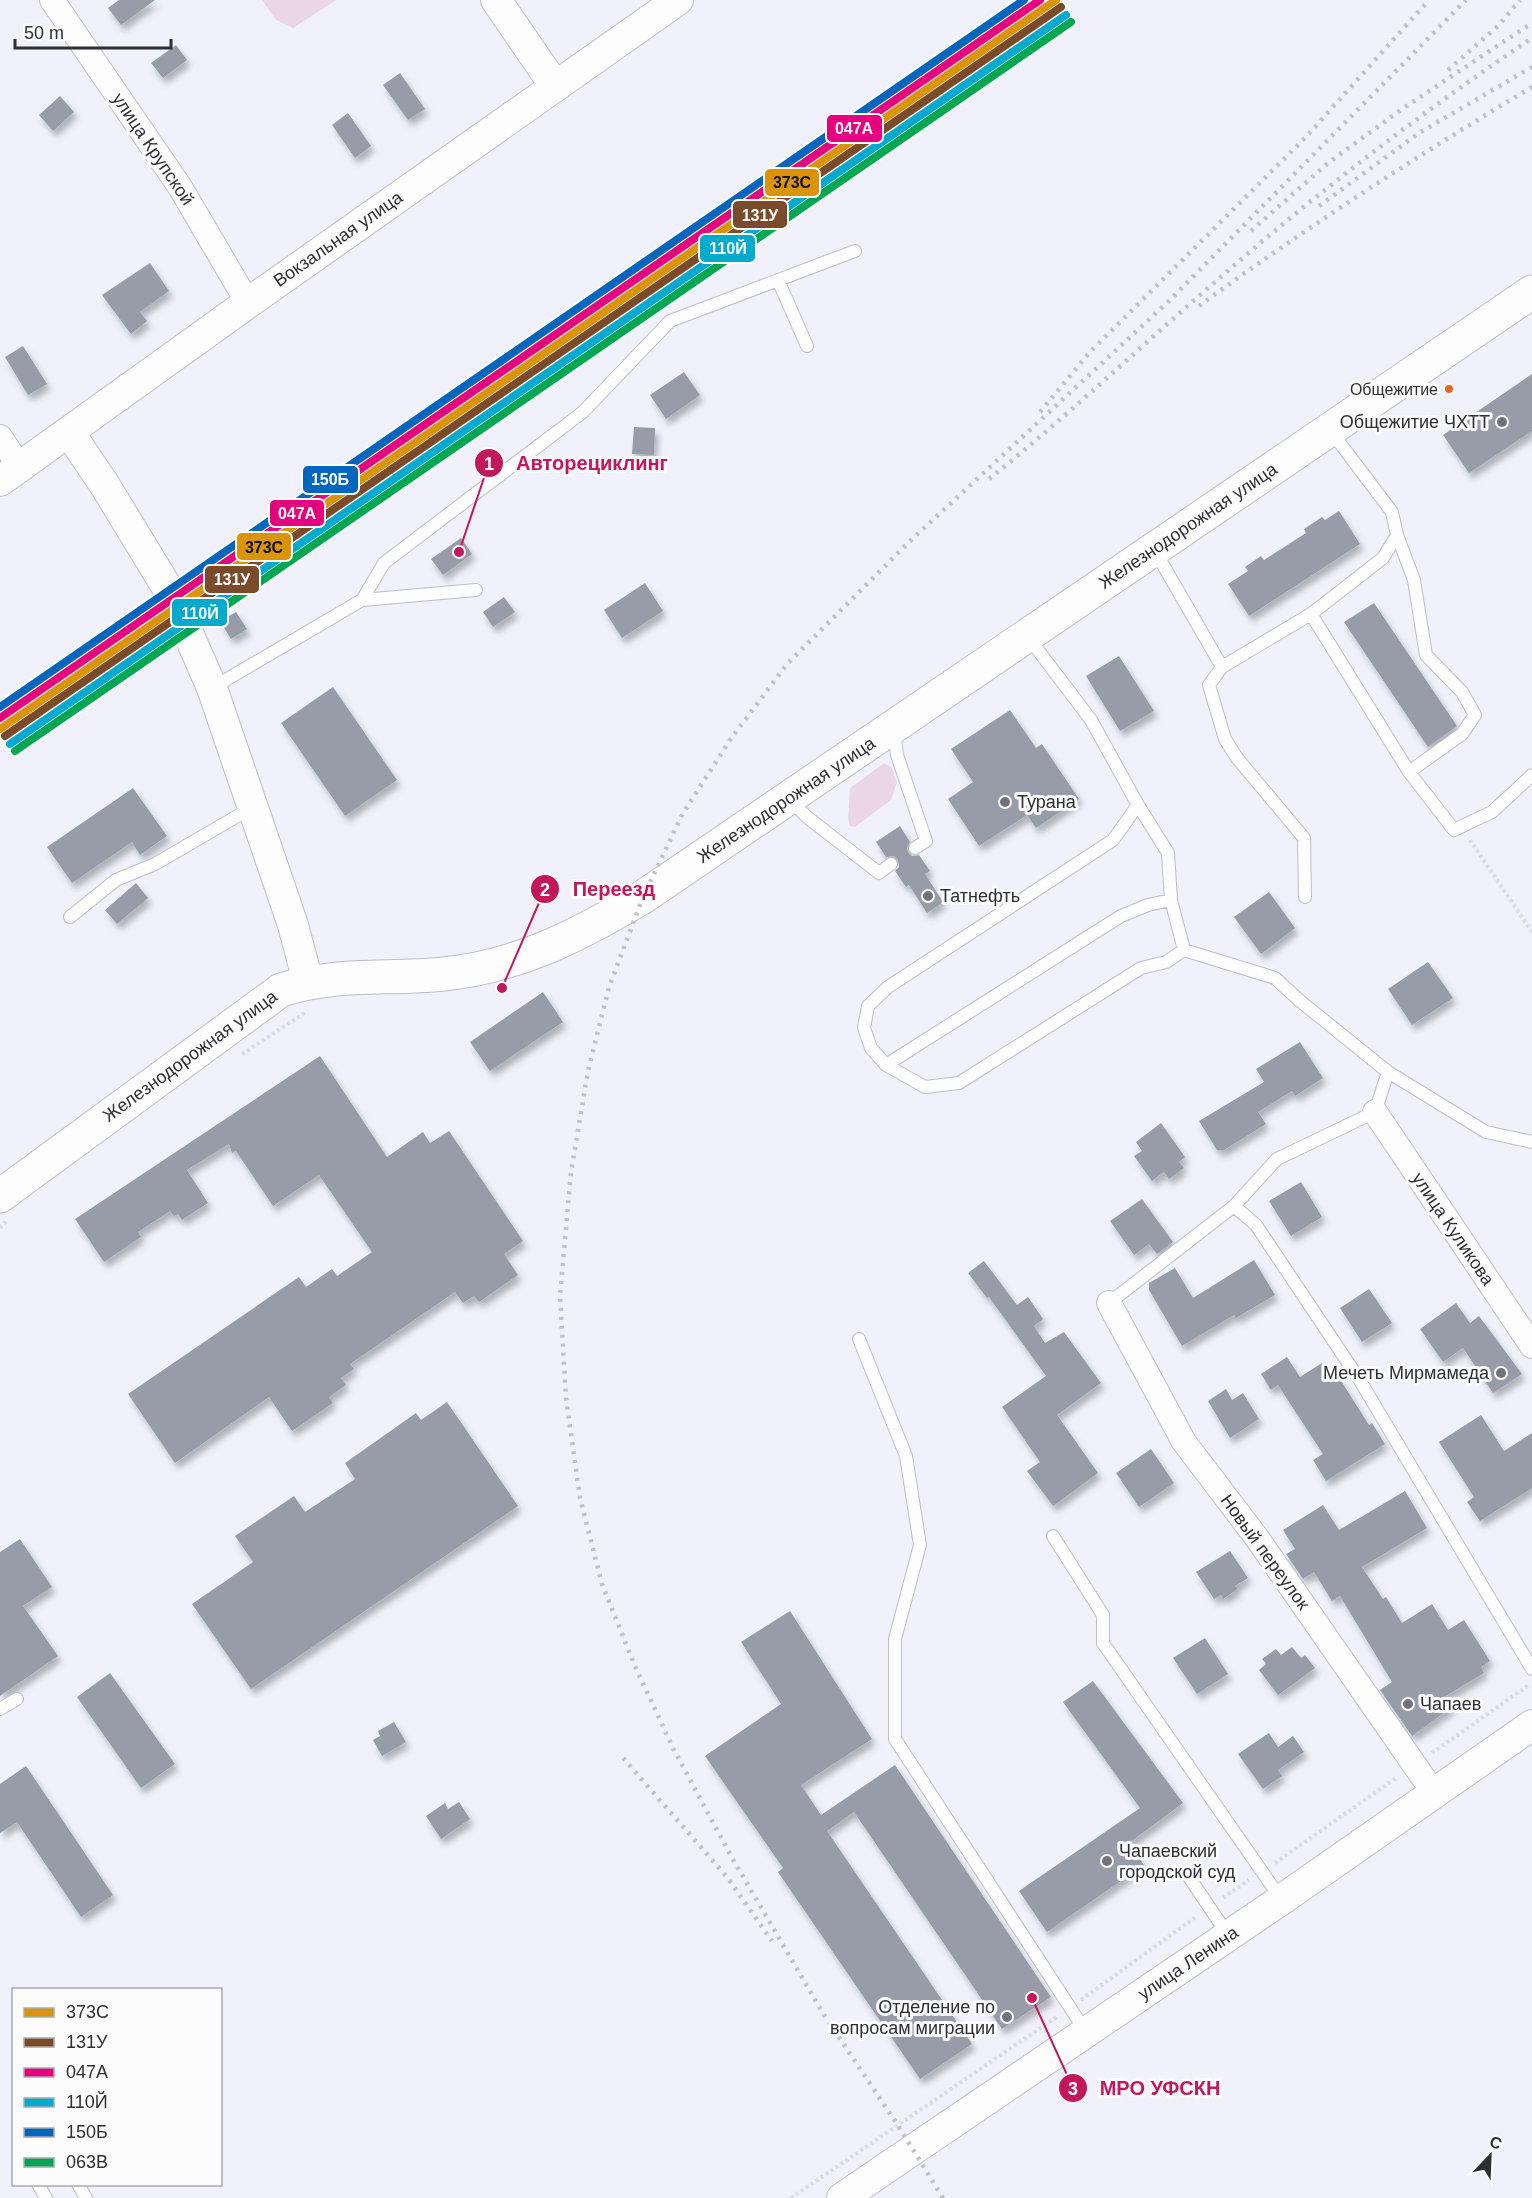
<svg xmlns="http://www.w3.org/2000/svg" width="1532" height="2198" font-family="Arial,sans-serif">
	<style>
		.green { fill: #ebd6e8 }
		.building { fill: #979ca8; filter: url(#shadow) }
		.lines { fill: none; stroke-linecap: round; stroke-linejoin: round }
		.service-casing { stroke: #bdbec6; stroke-width: 14 }
		.minor-casing { stroke: #bdbec6; stroke-width: 26 }
		.tertiary-casing { stroke: #bdbec6; stroke-width: 32 }
		.secondary-casing { stroke: #bdbec6; stroke-width: 35 }
		.path { stroke: #dcdcde; stroke-width: 4; stroke-dasharray: 3 3; stroke-linecap: butt }
		.service { stroke: #fdfdfe; stroke-width: 12 }
		.minor { stroke: #fdfdfe; stroke-width: 24 }
		.tertiary { stroke: #fdfdfe; stroke-width: 30 }
		.secondary { stroke: #fdfdfe; stroke-width: 33 }
		.rail { stroke: #c2c2c5; stroke-width: 4.5; stroke-dasharray: 3 6; stroke-linecap: butt }
		.rail-1-casing { stroke: #fcfcfc; stroke-width: 12 }
		.rail-2-casing { stroke: #fcfcfc; stroke-width: 12 }
		.rail-3-casing { stroke: #fcfcfc; stroke-width: 12 }
		.rail-4-casing { stroke: #fcfcfc; stroke-width: 12 }
		.rail-5-casing { stroke: #fcfcfc; stroke-width: 12 }
		.rail-6-casing { stroke: #fcfcfc; stroke-width: 12 }
		.rail-1 { stroke: #d99408; stroke-width: 8 }
		.rail-2 { stroke: #7a4b2a; stroke-width: 8 }
		.rail-3 { stroke: #e5007d; stroke-width: 8 }
		.rail-4 { stroke: #00a9ce; stroke-width: 8 }
		.rail-5 { stroke: #0065bd; stroke-width: 8 }
		.rail-6 { stroke: #00a651; stroke-width: 8 }
		.bus-dot { fill: #f26522; stroke: #fcfcfc; stroke-width: 2 }
		.poi-dot { fill: #72727b; stroke: #fcfcfc; stroke-width: 2 }
		.labels { text-anchor: middle; dominant-baseline: central; stroke-width: 6; stroke-linejoin: round; paint-order: stroke }
		.bus-label { font-size: 16px; fill: #2e2e36; stroke: #fcfcfc; text-anchor: end }
		.street-label { font-size: 18px; fill: #2e2e36; stroke: #fcfcfc }
		.poi-label { font-size: 18px; fill: #2e2e36; stroke: #fcfcfc; text-anchor: start }
		.leader { fill: none; stroke: #c2185b; stroke-width: 2 }
		.callout-dot { fill: #c2185b; stroke: #fcfcfc; stroke-width: 2 }
		.mark-label { font-size: 18px; text-anchor: middle; font-weight: bold; fill: #fff }
		.callout-label { font-size: 20px; text-anchor: middle; font-weight: bold; fill: #c2185b; stroke: #fcfcfc; stroke-width: 6; stroke-linejoin: round; paint-order: stroke }
		.line-badge { stroke: #fcfcfc; stroke-width: 2 }
		.badge-label { font-size: 16px; text-anchor: middle; font-weight: bold; fill: #fff }
		.pale-badge-label { font-size: 16px; text-anchor: middle; font-weight: bold; fill: #111 }
	</style>
	<defs>
		<filter id="shadow"><feDropShadow dx="3.5" dy="6" stdDeviation="3" flood-color="#0004"/></filter>
	</defs>
	<rect width="100%" height="100%" fill="#f0f1fb"/>
	<path class="green" d="M 262,0 L 336,0 L 293,28 L 276,20 Z
		M 884,763 L 891,767 L 897,782 L 891,800 L 855,827 L 850,826 L 848,818 L 850,788 Z"/>
	<path class="building" d="M 119,0 L 155,0 L 121,25 L 108,8 Z
		M 176,45 L 187,60 L 163,78 L 151,63 Z
		M 400,73 L 425,109 L 408,120 L 383,85 Z
		M 60,96 L 74,112 L 53,131 L 39,115 Z
		M 348,113 L 371,146 L 355,158 L 332,125 Z
		M 150,263 L 169,291 L 140,312 L 147,321 L 131,334 L 102,295 Z
		M 23,346 L 47,384 L 28,395 L 5,357 Z
		M 684,372 L 700,395 L 666,419 L 650,395 Z
		M 1532,374 L 1532,431 L 1469,473 L 1443,435 Z
		M 634,427 L 655,428 L 654,455 L 632,454 Z
		M 1339,511 L 1360,544 L 1249,616 L 1228,584 L 1248,571 L 1245,567 L 1261,556 L 1264,560 L 1306,533 L 1304,529 L 1322,517 L 1325,520 Z
		M 461,538 L 472,554 L 443,575 L 431,559 Z
		M 645,583 L 663,611 L 622,638 L 604,610 Z
		M 504,597 L 515,612 L 493,627 L 483,612 Z
		M 1374,603 L 1457,726 L 1428,747 L 1344,622 Z
		M 236,612 L 247,629 L 231,639 L 220,621 Z
		M 1119,656 L 1154,711 L 1120,731 L 1086,676 Z
		M 333,687 L 397,780 L 345,816 L 281,723 Z
		M 1010,710 L 1036,748 L 1042,744 L 1079,799 L 1036,828 L 1027,815 L 979,846 L 948,799 L 973,782 L 951,749 Z
		M 133,788 L 167,836 L 140,855 L 132,842 L 72,883 L 47,847 Z
		M 900,826 L 910,842 L 907,848 L 908,852 L 912,856 L 919,855 L 930,871 L 925,874 L 943,902 L 927,913 L 909,885 L 906,887 L 895,871 L 899,867 L 898,860 L 894,856 L 886,857 L 876,842 Z
		M 136,883 L 148,898 L 117,924 L 105,910 Z
		M 1269,892 L 1295,928 L 1261,954 L 1234,917 Z
		M 1428,962 L 1453,998 L 1412,1025 L 1388,989 Z
		M 543,992 L 563,1022 L 490,1071 L 470,1042 Z
		M 1300,1042 L 1323,1078 L 1295,1096 L 1292,1091 L 1258,1112 L 1266,1124 L 1224,1150 L 1217,1150 L 1199,1121 L 1264,1082 L 1256,1069 Z
		M 320,1056 L 387,1157 L 423,1132 L 430,1143 L 449,1131 L 523,1241 L 504,1254 L 518,1275 L 479,1302 L 474,1296 L 463,1303 L 455,1292 L 350,1364 L 354,1369 L 341,1378 L 346,1385 L 329,1397 L 333,1403 L 292,1431 L 269,1397 L 175,1463 L 128,1394 L 299,1277 L 306,1287 L 332,1269 L 337,1276 L 372,1252 L 319,1175 L 273,1206 L 236,1151 L 232,1153 L 229,1144 L 187,1170 L 208,1203 L 182,1220 L 178,1214 L 174,1216 L 170,1211 L 138,1232 L 141,1237 L 104,1262 L 75,1219 Z
		M 1161,1123 L 1185,1157 L 1179,1162 L 1184,1168 L 1169,1179 L 1164,1172 L 1152,1181 L 1134,1156 L 1142,1151 L 1136,1142 Z
		M 1301,1182 L 1322,1217 L 1291,1236 L 1269,1201 Z
		M 1142,1199 L 1173,1242 L 1157,1254 L 1149,1244 L 1134,1255 L 1110,1221 Z
		M 1254,1260 L 1275,1295 L 1236,1318 L 1234,1315 L 1182,1346 L 1149,1290 L 1149,1283 L 1175,1268 L 1193,1298 Z
		M 984,1261 L 1017,1305 L 1028,1297 L 1043,1319 L 1034,1326 L 1045,1343 L 1064,1332 L 1101,1383 L 1057,1415 L 1098,1473 L 1053,1506 L 1027,1471 L 1040,1462 L 1002,1407 L 1046,1376 L 989,1297 L 987,1298 L 968,1273 Z
		M 1369,1289 L 1392,1323 L 1362,1342 L 1340,1308 Z
		M 1456,1303 L 1470,1323 L 1479,1316 L 1522,1374 L 1493,1393 L 1463,1348 L 1443,1362 L 1420,1329 Z
		M 1287,1357 L 1300,1377 L 1322,1363 L 1332,1379 L 1338,1376 L 1369,1425 L 1372,1423 L 1385,1444 L 1326,1481 L 1313,1460 L 1323,1454 L 1278,1385 L 1271,1390 L 1261,1374 Z
		M 1226,1389 L 1232,1400 L 1243,1393 L 1259,1419 L 1230,1438 L 1208,1401 Z
		M 447,1402 L 518,1506 L 251,1689 L 192,1604 L 253,1562 L 235,1536 L 294,1496 L 305,1512 L 355,1479 L 345,1463 L 416,1413 L 421,1420 Z
		M 1481,1415 L 1504,1451 L 1532,1433 L 1532,1488 L 1480,1521 L 1467,1502 L 1474,1497 L 1439,1442 Z
		M 1151,1449 L 1174,1483 L 1139,1507 L 1116,1473 Z
		M 1405,1491 L 1427,1528 L 1362,1567 L 1383,1599 L 1386,1597 L 1402,1623 L 1432,1604 L 1448,1630 L 1464,1620 L 1490,1661 L 1481,1667 L 1484,1673 L 1444,1697 L 1452,1707 L 1412,1736 L 1380,1690 L 1392,1682 L 1340,1596 L 1332,1601 L 1314,1572 L 1303,1579 L 1286,1554 L 1295,1549 L 1283,1530 L 1323,1505 L 1339,1530 Z
		M 20,1539 L 52,1587 L 23,1606 L 58,1656 L 0,1696 L 0,1552 Z
		M 1230,1551 L 1248,1578 L 1235,1586 L 1238,1589 L 1223,1599 L 1221,1595 L 1214,1599 L 1196,1572 Z
		M 790,1611 L 872,1739 L 801,1785 L 821,1815 L 895,1765 L 1051,1997 L 1002,2029 L 854,1812 L 827,1831 L 972,2044 L 920,2079 L 778,1872 L 783,1868 L 705,1756 L 781,1704 L 741,1642 Z
		M 1205,1638 L 1228,1674 L 1197,1694 L 1173,1658 Z
		M 1292,1647 L 1301,1658 L 1305,1655 L 1315,1668 L 1278,1695 L 1259,1670 L 1266,1664 L 1262,1659 L 1276,1649 L 1281,1655 Z
		M 110,1673 L 175,1764 L 141,1788 L 77,1697 Z
		M 1093,1681 L 1183,1803 L 1129,1843 L 1144,1865 L 1047,1932 L 1019,1891 L 1140,1808 L 1063,1702 Z
		M 394,1722 L 406,1742 L 382,1756 L 373,1740 L 380,1736 L 378,1731 Z
		M 1269,1733 L 1278,1747 L 1293,1736 L 1304,1752 L 1278,1770 L 1282,1776 L 1263,1789 L 1238,1754 Z
		M 26,1766 L 113,1895 L 81,1917 L 17,1822 L 0,1833 L 0,1784 Z
		M 459,1802 L 470,1819 L 441,1839 L 426,1816 L 445,1803 L 448,1809 Z"/>
	<g class="lines">
		<g class="service-casing">
			<path id="service" d="M 778,280 L 807,346
				M 1397,535 L 1414,580 L 1426,655 L 1462,692 L 1475,715 L 1462,734 L 1409,772
				M 1155,551 L 1222,667 L 1311,614 L 1383,558 L 1397,535 L 1392,512 L 1330,430
				M 362,600 L 384,563 L 583,412 L 670,321 L 855,251
				M 1311,614 L 1409,772 L 1454,830 L 1492,812 L 1532,775
				M 1028,637 L 1091,720 L 1138,805 L 1168,853 L 1171,900 L 1184,950 L 1275,978 L 1300,1001 L 1388,1072 L 1486,1132 L 1532,1142
				M 1222,667 L 1209,685 L 1225,739 L 1237,758 L 1304,838 L 1305,897
				M 212,688 L 362,600 L 476,590
				M 894,731 L 897,755 L 926,841 L 915,848
				M 789,799 L 807,817 L 879,873 L 891,864
				M 1138,805 L 1113,840 L 888,987 L 868,1006 L 864,1028 L 871,1048 L 886,1065 L 925,1087 L 959,1083 L 1141,968 L 1166,962 L 1184,950
				M 70,917 L 116,880 L 155,864 L 253,807
				M 886,1065 L 1121,916 L 1148,905 L 1171,900
				M 1234,1206 L 1256,1225 L 1359,1379 L 1532,1669
				M 1109,1303 L 1234,1206 L 1277,1159 L 1375,1112 L 1388,1072
				M 859,1339 L 906,1456 L 920,1545 L 895,1639 L 895,1739 L 1086,2032
				M 1053,1536 L 1103,1615 L 1103,1643 L 1281,1899
				M 0,1709 L 17,1699
				M 1187,1874 L 1228,1935
				M 38,2184 L 46,2198
				M 78,2184 L 86,2198"/>
		</g>
		<g class="minor-casing">
			<path id="minor" d="M 52,0 L 180,187 L 248,303
				M 0,437 L 20,467
				M 1375,1112 L 1532,1346
				M 1109,1303 L 1184,1442 L 1257,1538 L 1434,1793"/>
		</g>
		<g class="tertiary-casing">
			<path id="tertiary" d="M 496,0 L 555,86
				M 69,432 L 104,484 L 171,594 L 212,688 L 293,925 L 308,982
				M 0,481 L 248,303 L 678,0
				M 842,2198 L 1281,1900 L 1532,1725"/>
		</g>
		<g class="secondary-casing">
			<path id="secondary" d="M 0,1196 L 281,990 C 338,972 386,980 444,974 C 520,966 579,935 643,897 L 1532,292"/>
		</g>
		<path class="path" d="M 1470,840 L 1532,932
			M 242,1054 L 306,1012
			M 0,1228 L 6,1221
			M 1432,1753 L 1529,1685
			M 1275,1863 L 1396,1778
			M 1223,1898 L 1249,1880
			M 1081,2000 L 1197,1916
			M 791,2198 L 1058,2016"/>
		<use href="#service" class="service"/>
		<use href="#minor" class="minor"/>
		<use href="#tertiary" class="tertiary"/>
		<use href="#secondary" class="secondary"/>
		<path class="rail" d="M 1448,70 L 1498,26 L 1520,0
			M 1319,206 L 1419,133 L 1532,67
			M 1251,231 L 1328,163 L 1405,107 L 1532,23
			M 1199,306 C 1306,228 1418,155 1532,87
			M 1040,412 L 1090,352 L 1305,138 L 1429,0
			M 989,479 C 1070,414 1144,343 1222,276 C 1320,190 1424,111 1532,38
			M 623,1758 L 727,1877 L 772,1941
			M 943,2198 L 897,2124 L 824,2015 L 731,1856 L 673,1748 L 634,1664 L 602,1584 L 580,1498 L 566,1398 L 560,1296 L 571,1172 L 588,1071 L 609,987 L 643,897 L 683,813 L 730,740 L 787,664 L 909,542 L 1169,301 L 1466,0"/>
		<g class="rail-1-casing">
			<path id="rail-1" d="M 0,729 L 1056,0"/>
		</g>
		<g class="rail-2-casing">
			<path id="rail-2" d="M 5,736 L 1061,7"/>
		</g>
		<g class="rail-3-casing">
			<path id="rail-3" d="M 0,718 L 1040,0"/>
		</g>
		<g class="rail-4-casing">
			<path id="rail-4" d="M 10,744 L 1066,15"/>
		</g>
		<g class="rail-5-casing">
			<path id="rail-5" d="M 0,707 L 1024,0"/>
		</g>
		<g class="rail-6-casing">
			<path id="rail-6" d="M 15,751 L 1071,22"/>
		</g>
		<use href="#rail-1" class="rail-1"/>
		<use href="#rail-2" class="rail-2"/>
		<use href="#rail-3" class="rail-3"/>
		<use href="#rail-4" class="rail-4"/>
		<use href="#rail-5" class="rail-5"/>
		<use href="#rail-6" class="rail-6"/>
	</g>
	<circle class="bus-dot" cx="1449" cy="389" r="5"/>
	<g class="poi-dot">
		<circle cx="1502" cy="422" r="6"/>
		<circle cx="1005" cy="802" r="6"/>
		<circle cx="928" cy="896" r="6"/>
		<circle cx="1501" cy="1373" r="6"/>
		<circle cx="1408" cy="1704" r="6"/>
		<circle cx="1107" cy="1861" r="6"/>
		<circle cx="1007" cy="2017" r="6"/>
	</g>
	<g class="labels">
		<g class="bus-label">
			<text x="1438" y="389">Общежитие</text>
		</g>
		<g class="street-label">
			<text transform="translate(153 149) rotate(56)">улица Крупской</text>
			<text transform="translate(338 239) rotate(-35)">Вокзальная улица</text>
			<text transform="translate(1188 526) rotate(-34)">Железнодорожная улица</text>
			<text transform="translate(786 800) rotate(-34)">Железнодорожная улица</text>
			<text transform="translate(190 1056) rotate(-36)">Железнодорожная улица</text>
			<text transform="translate(1453 1229) rotate(56)">улица Куликова</text>
			<text transform="translate(1265 1552) rotate(54)">Новый переулок</text>
			<text transform="translate(1188 1963) rotate(-34)">улица Ленина</text>
		</g>
		<g class="poi-label">
			<text x="1490" y="422" text-anchor="end">Общежитие ЧХТТ</text>
			<text x="1017" y="802">Турана</text>
			<text x="940" y="896">Татнефть</text>
			<text x="1489" y="1373" text-anchor="end">Мечеть Мирмамеда</text>
			<text x="1420" y="1704">Чапаев</text>
			<text x="1119" y="1851">Чапаевский<tspan x="1119" dy="21">городской суд</tspan></text>
			<text x="995" y="2007" text-anchor="end">Отделение по<tspan x="995" dy="21">вопросам миграции</tspan></text>
		</g>
	</g>
	<path class="leader" d="M459 552L489 463M502 988L545 889M1032 1998L1073 2088"/>
	<g class="callout-dot">
		<circle cx="459" cy="552" r="6"/>
		<circle cx="502" cy="988" r="6"/>
		<circle cx="1032" cy="1998" r="6"/>
		<circle cx="489" cy="463" r="15"/>
		<circle cx="545" cy="889" r="15"/>
		<circle cx="1073" cy="2088" r="15"/>
	</g>
	<g class="mark-label">
		<text x="489" y="470">1</text>
		<text x="545" y="896">2</text>
		<text x="1073" y="2095">3</text>
	</g>
	<g class="callout-label">
		<text x="592" y="470">Авторециклинг</text>
		<text x="614" y="896">Переезд</text>
		<text x="1160" y="2095">МРО УФСКН</text>
	</g>
	<g class="line-badge">
		<rect x="826" y="114" width="57" height="29" rx="6" fill="#e5007d"/>
		<rect x="764" y="168" width="56" height="29" rx="6" fill="#d99408"/>
		<rect x="732" y="200" width="56" height="29" rx="6" fill="#7a4b2a"/>
		<rect x="699" y="234" width="57" height="29" rx="6" fill="#00a9ce"/>
		<rect x="302" y="465" width="57" height="29" rx="6" fill="#0065bd"/>
		<rect x="269" y="499" width="56" height="28" rx="6" fill="#e5007d"/>
		<rect x="236" y="532" width="56" height="29" rx="6" fill="#d99408"/>
		<rect x="204" y="565" width="56" height="29" rx="6" fill="#7a4b2a"/>
		<rect x="171" y="598" width="57" height="29" rx="6" fill="#00a9ce"/>
	</g>
	<g class="badge-label">
		<text x="854" y="134">047А</text>
		<text x="760" y="221">131У</text>
		<text x="728" y="254">110Й</text>
		<text x="330" y="485">150Б</text>
		<text x="297" y="519">047А</text>
		<text x="232" y="585">131У</text>
		<text x="200" y="619">110Й</text>
	</g>
	<g class="pale-badge-label">
		<text x="792" y="188">373C</text>
		<text x="264" y="553">373C</text>
	</g>
	<rect x="12" y="1988" width="210" height="198" fill="#fcfcfc" stroke="#aaaaad" stroke-width="1.5"/>
	<rect x="24" y="2008" width="30" height="9" fill="#d99408" stroke="#aaaaad" stroke-width="1.5"/>
	<text x="66" y="2018" font-size="18" fill="#2e2e36">373C</text>
	<rect x="24" y="2038" width="30" height="9" fill="#7a4b2a" stroke="#aaaaad" stroke-width="1.5"/>
	<text x="66" y="2048" font-size="18" fill="#2e2e36">131У</text>
	<rect x="24" y="2068" width="30" height="9" fill="#e5007d" stroke="#aaaaad" stroke-width="1.5"/>
	<text x="66" y="2078" font-size="18" fill="#2e2e36">047А</text>
	<rect x="24" y="2098" width="30" height="9" fill="#00a9ce" stroke="#aaaaad" stroke-width="1.5"/>
	<text x="66" y="2108" font-size="18" fill="#2e2e36">110Й</text>
	<rect x="24" y="2128" width="30" height="9" fill="#0065bd" stroke="#aaaaad" stroke-width="1.5"/>
	<text x="66" y="2138" font-size="18" fill="#2e2e36">150Б</text>
	<rect x="24" y="2158" width="30" height="9" fill="#00a651" stroke="#aaaaad" stroke-width="1.5"/>
	<text x="66" y="2168" font-size="18" fill="#2e2e36">063В</text>
	<g transform="translate(1490 2156) rotate(23)" stroke="#fcfcfc" stroke-width="4.5" paint-order="stroke">
	<path d="M0-4.5L10 22L0 15L-10 22Z" fill="#2e2e36"/>
	<text y="-9" font-size="16" font-weight="bold" text-anchor="middle" fill="#2e2e36">С</text>
	</g>
	<path d="M15 39v9h156v-9" fill="none" stroke="#2e2e36" stroke-width="3"/>
	<text x="24" y="39" font-size="18" fill="#2e2e36" stroke="#fcfcfc" stroke-width="4.5" paint-order="stroke">50 m</text>
</svg>
